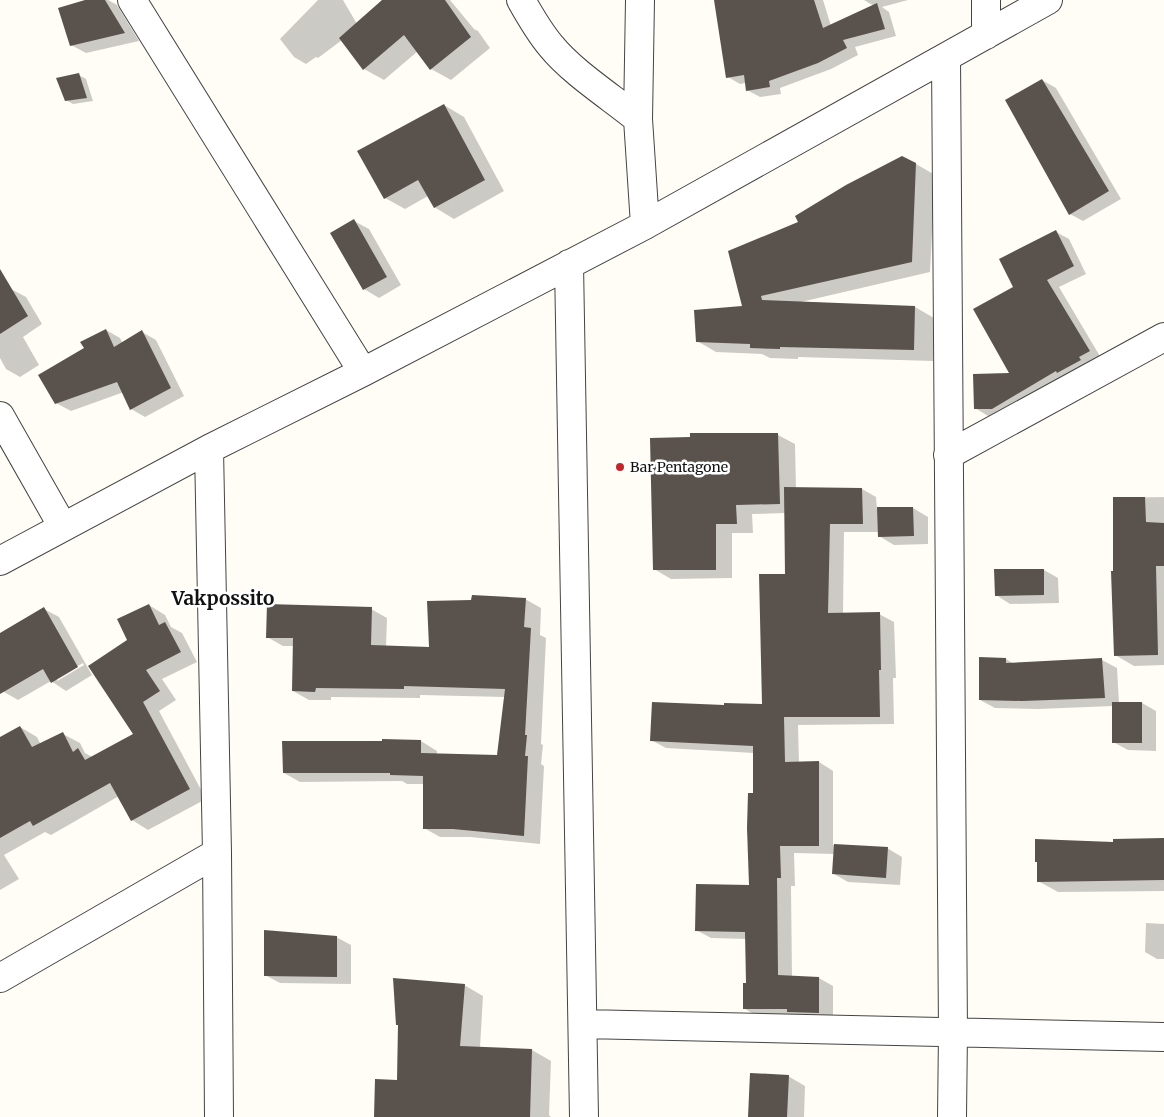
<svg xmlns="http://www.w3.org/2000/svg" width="1164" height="1117" font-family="Merriweather,serif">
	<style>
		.shadow { fill: #0003; fill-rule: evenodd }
		.building { fill: #5a524d }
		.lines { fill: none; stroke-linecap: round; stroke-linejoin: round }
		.minor-casing { stroke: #444; stroke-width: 30 }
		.minor { stroke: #fff; stroke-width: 28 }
		.poi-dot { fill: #c4262e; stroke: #fff; stroke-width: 2 }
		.labels { text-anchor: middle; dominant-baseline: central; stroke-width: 5; stroke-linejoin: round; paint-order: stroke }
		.poi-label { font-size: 14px; fill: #111; stroke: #fff; text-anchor: start }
		.district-label { font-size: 19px; font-weight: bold; fill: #111; stroke: #fff }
	</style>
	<rect width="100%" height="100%" fill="#fffdf5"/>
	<path class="shadow" d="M 90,0 L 108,0 L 117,5 L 139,41 L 86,53 L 71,45 Z
		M 318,0 L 343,0 L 357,24 L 384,0 L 450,0 L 474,29 L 478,31 L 490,48 L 451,80 L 431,69 L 418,51 L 384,80 L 364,69 L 342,40 L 318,58 L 316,57 L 306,64 L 294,57 L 280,39 Z
		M 715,0 L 823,0 L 831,26 L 874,6 L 864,0 L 908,0 L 882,7 L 889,12 L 896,36 L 855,47 L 858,55 L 831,69 L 780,88 L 781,94 L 760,97 L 747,90 L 746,83 L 740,84 L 728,77 Z
		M 79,75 L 86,79 L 93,101 L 73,104 L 66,100 Z
		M 1042,80 L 1056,88 L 1121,199 L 1083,221 L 1070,214 Z
		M 444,105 L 464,117 L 504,191 L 454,219 L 434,207 L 428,196 L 405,209 L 385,198 Z
		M 916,164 L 935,175 L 930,272 L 801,302 L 915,307 L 934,318 L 933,361 L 798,357 L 798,359 L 770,358 L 762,354 L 716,352 L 697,341 L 744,307 L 800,222 Z
		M 354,221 L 369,229 L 401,285 L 379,298 L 364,289 L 332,233 Z
		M 1056,232 L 1069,239 L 1086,274 L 1059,287 L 1101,358 L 1005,415 L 988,416 L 975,408 L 1012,375 L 1015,287 Z
		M 11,289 L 26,297 L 42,324 L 23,337 L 39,365 L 20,377 L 6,369 L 0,358 L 0,295 Z
		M 106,330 L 120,338 L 123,344 L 142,332 L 156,340 L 184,396 L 145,417 L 131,409 L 124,392 L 71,411 L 56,403 L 85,348 Z
		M 778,435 L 795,444 L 796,488 L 862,489 L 876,497 L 877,509 L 913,508 L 928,517 L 928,544 L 894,545 L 879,536 L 879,532 L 844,532 L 843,614 L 879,614 L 894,622 L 896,678 L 893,678 L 894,724 L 798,725 L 799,763 L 819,762 L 833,771 L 833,845 L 887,848 L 902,857 L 900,885 L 848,882 L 834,874 L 835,854 L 794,853 L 795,886 L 791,886 L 792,977 L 819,978 L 833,986 L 833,1020 L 759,1017 L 745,1009 L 747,984 L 747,939 L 711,938 L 696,930 L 751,886 L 754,753 L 666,748 L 651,740 L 726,707 L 763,705 L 786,575 L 786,513 L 752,514 L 753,533 L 732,533 L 732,578 L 671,579 L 654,569 Z
		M 1164,497 L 1164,665 L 1134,666 L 1115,655 L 1114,498 Z
		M 1044,570 L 1058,578 L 1059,603 L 1010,604 L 996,595 Z
		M 525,599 L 541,608 L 540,635 L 546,638 L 541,744 L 543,745 L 541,764 L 544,766 L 540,844 L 470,837 L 440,837 L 424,828 L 424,784 L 407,784 L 402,781 L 300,782 L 284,773 L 383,742 L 383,740 L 421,741 L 437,751 L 437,754 L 498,756 L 505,697 L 420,695 L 420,698 L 331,697 L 331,700 L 309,700 L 293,691 L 295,646 L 283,646 L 267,637 L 371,609 L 387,618 L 386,647 L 430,648 Z
		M 149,605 L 165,615 L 171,627 L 182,633 L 197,662 L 162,679 L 176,700 L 159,711 L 206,799 L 148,830 L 132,820 L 119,796 L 51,835 L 45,832 L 4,855 L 19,879 L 0,890 L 0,739 L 20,727 L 37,737 L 41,745 L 63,734 L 80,743 L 85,753 L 92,757 L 135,735 L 129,641 Z
		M 44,609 L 59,617 L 92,675 L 66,691 L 51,681 L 18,700 L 4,692 L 0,685 L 0,634 ZM 83,663 L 84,665 L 57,681 L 57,678 Z
		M 1006,659 L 1014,664 L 1102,660 L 1117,668 L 1119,703 L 1142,703 L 1156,711 L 1156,751 L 1128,750 L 1113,742 L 1113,706 L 1038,709 L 995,708 L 980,700 Z
		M 1164,839 L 1164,891 L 1058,892 L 1038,881 L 1038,863 L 1036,862 L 1114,843 Z
		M 1146,923 L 1164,924 L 1164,959 L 1157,959 L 1145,952 Z
		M 336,937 L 351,945 L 351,984 L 280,983 L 265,975 Z
		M 464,985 L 483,996 L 480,1048 L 532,1050 L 551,1061 L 549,1115 L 551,1117 L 376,1117 L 398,1081 Z
		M 788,1076 L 805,1086 L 804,1117 L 750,1117 Z"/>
	<path class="building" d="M 85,0 L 105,0 L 125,33 L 70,46 L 58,8 Z
		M 382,0 L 445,0 L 471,37 L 430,70 L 404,35 L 363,70 L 339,38 Z
		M 714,0 L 814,0 L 823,28 L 877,3 L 885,29 L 843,40 L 847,48 L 818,63 L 769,81 L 770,87 L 746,91 L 744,75 L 726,78 Z
		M 79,73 L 87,98 L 65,101 L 56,78 Z
		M 1042,79 L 1109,191 L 1069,215 L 1005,100 Z
		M 444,104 L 485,180 L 434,208 L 418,180 L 384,199 L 357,151 Z
		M 902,156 L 916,163 L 912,262 L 761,296 L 762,300 L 915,306 L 914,350 L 780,347 L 780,349 L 750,348 L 750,344 L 696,342 L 694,310 L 742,306 L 728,251 L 798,222 L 795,216 L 846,185 Z
		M 354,219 L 387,277 L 363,290 L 330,233 Z
		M 1056,230 L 1074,266 L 1047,280 L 1090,351 L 1079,357 L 1081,360 L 1057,373 L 1056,371 L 992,409 L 974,409 L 973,374 L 1009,373 L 973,309 L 1013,287 L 999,259 Z
		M 0,269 L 28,316 L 0,334 Z
		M 106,329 L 114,347 L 142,330 L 171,388 L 130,410 L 117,382 L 55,404 L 38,375 L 84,348 L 80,342 Z
		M 690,433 L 778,433 L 780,504 L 736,505 L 737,524 L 716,524 L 716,570 L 653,570 L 650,438 L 690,437 Z
		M 784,487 L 862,488 L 863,524 L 830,524 L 828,613 L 880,612 L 881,670 L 879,670 L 880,717 L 784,717 L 785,762 L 819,761 L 819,846 L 780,846 L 781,878 L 777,878 L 778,975 L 819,977 L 819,1013 L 787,1012 L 787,1009 L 743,1009 L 743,983 L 746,983 L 745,932 L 695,931 L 696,884 L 749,885 L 747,828 L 748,793 L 753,793 L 753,746 L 650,741 L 652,702 L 724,705 L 724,703 L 762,704 L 759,574 L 785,574 Z
		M 1113,497 L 1145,497 L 1146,522 L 1164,523 L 1164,566 L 1156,566 L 1158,655 L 1114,656 L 1111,571 L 1113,571 Z
		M 877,507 L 913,507 L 914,536 L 878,537 Z
		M 994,569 L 1044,569 L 1044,595 L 995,596 Z
		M 472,595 L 526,598 L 524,627 L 531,628 L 525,735 L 527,735 L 525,756 L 528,756 L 524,836 L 453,829 L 423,829 L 423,776 L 390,775 L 390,773 L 283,773 L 282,741 L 382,741 L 382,739 L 421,740 L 421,753 L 497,755 L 505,689 L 404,686 L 404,689 L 316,688 L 315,692 L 292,691 L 293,638 L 266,638 L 267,604 L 372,607 L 371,645 L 429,647 L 427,601 L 471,600 Z
		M 149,604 L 159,625 L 165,622 L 181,652 L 146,670 L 160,691 L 143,702 L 190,789 L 131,821 L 110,783 L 33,826 L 30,821 L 0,838 L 0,737 L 20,726 L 32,747 L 63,732 L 73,752 L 78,748 L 85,760 L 133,734 L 88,666 L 127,640 L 117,619 Z
		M 44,607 L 78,667 L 51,683 L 43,669 L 0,694 L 0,633 Z
		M 979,657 L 1006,658 L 1006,663 L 1102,658 L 1105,698 L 1022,701 L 979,700 Z
		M 1112,702 L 1142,702 L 1142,743 L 1112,743 Z
		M 1164,838 L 1164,880 L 1037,882 L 1037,862 L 1035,862 L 1035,839 L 1113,842 L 1113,839 Z
		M 834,844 L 888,847 L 886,878 L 832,874 Z
		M 264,930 L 337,936 L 337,977 L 264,976 Z
		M 393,978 L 465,984 L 460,1046 L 532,1049 L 530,1117 L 374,1117 L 375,1079 L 397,1080 L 398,1025 L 396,1025 Z
		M 750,1073 L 789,1075 L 787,1117 L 748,1117 Z"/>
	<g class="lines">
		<g class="minor-casing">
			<path id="minor" d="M 132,0 L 363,372
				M 521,0 C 530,16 539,32 551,46 C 572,72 611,97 638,119
				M 640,0 L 638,119 L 645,225
				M 986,35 L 986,0
				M 946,58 L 953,1032 L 952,1117
				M 569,264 L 584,1117
				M 0,416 L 63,527
				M 209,449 L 217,853 L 219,1117
				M 948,455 L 1164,337
				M 0,561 L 209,449 L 363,372 L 645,225 L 1048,0
				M 0,978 L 217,853
				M 583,1024 L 1164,1037"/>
		</g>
		<use href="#minor" class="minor"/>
	</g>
	<circle class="poi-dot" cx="620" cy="467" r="5"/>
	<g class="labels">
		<g class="poi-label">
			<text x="630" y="467">Bar Pentagone</text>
		</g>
		<g class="district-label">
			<text x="223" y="598">Vakpossito</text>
		</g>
	</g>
</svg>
